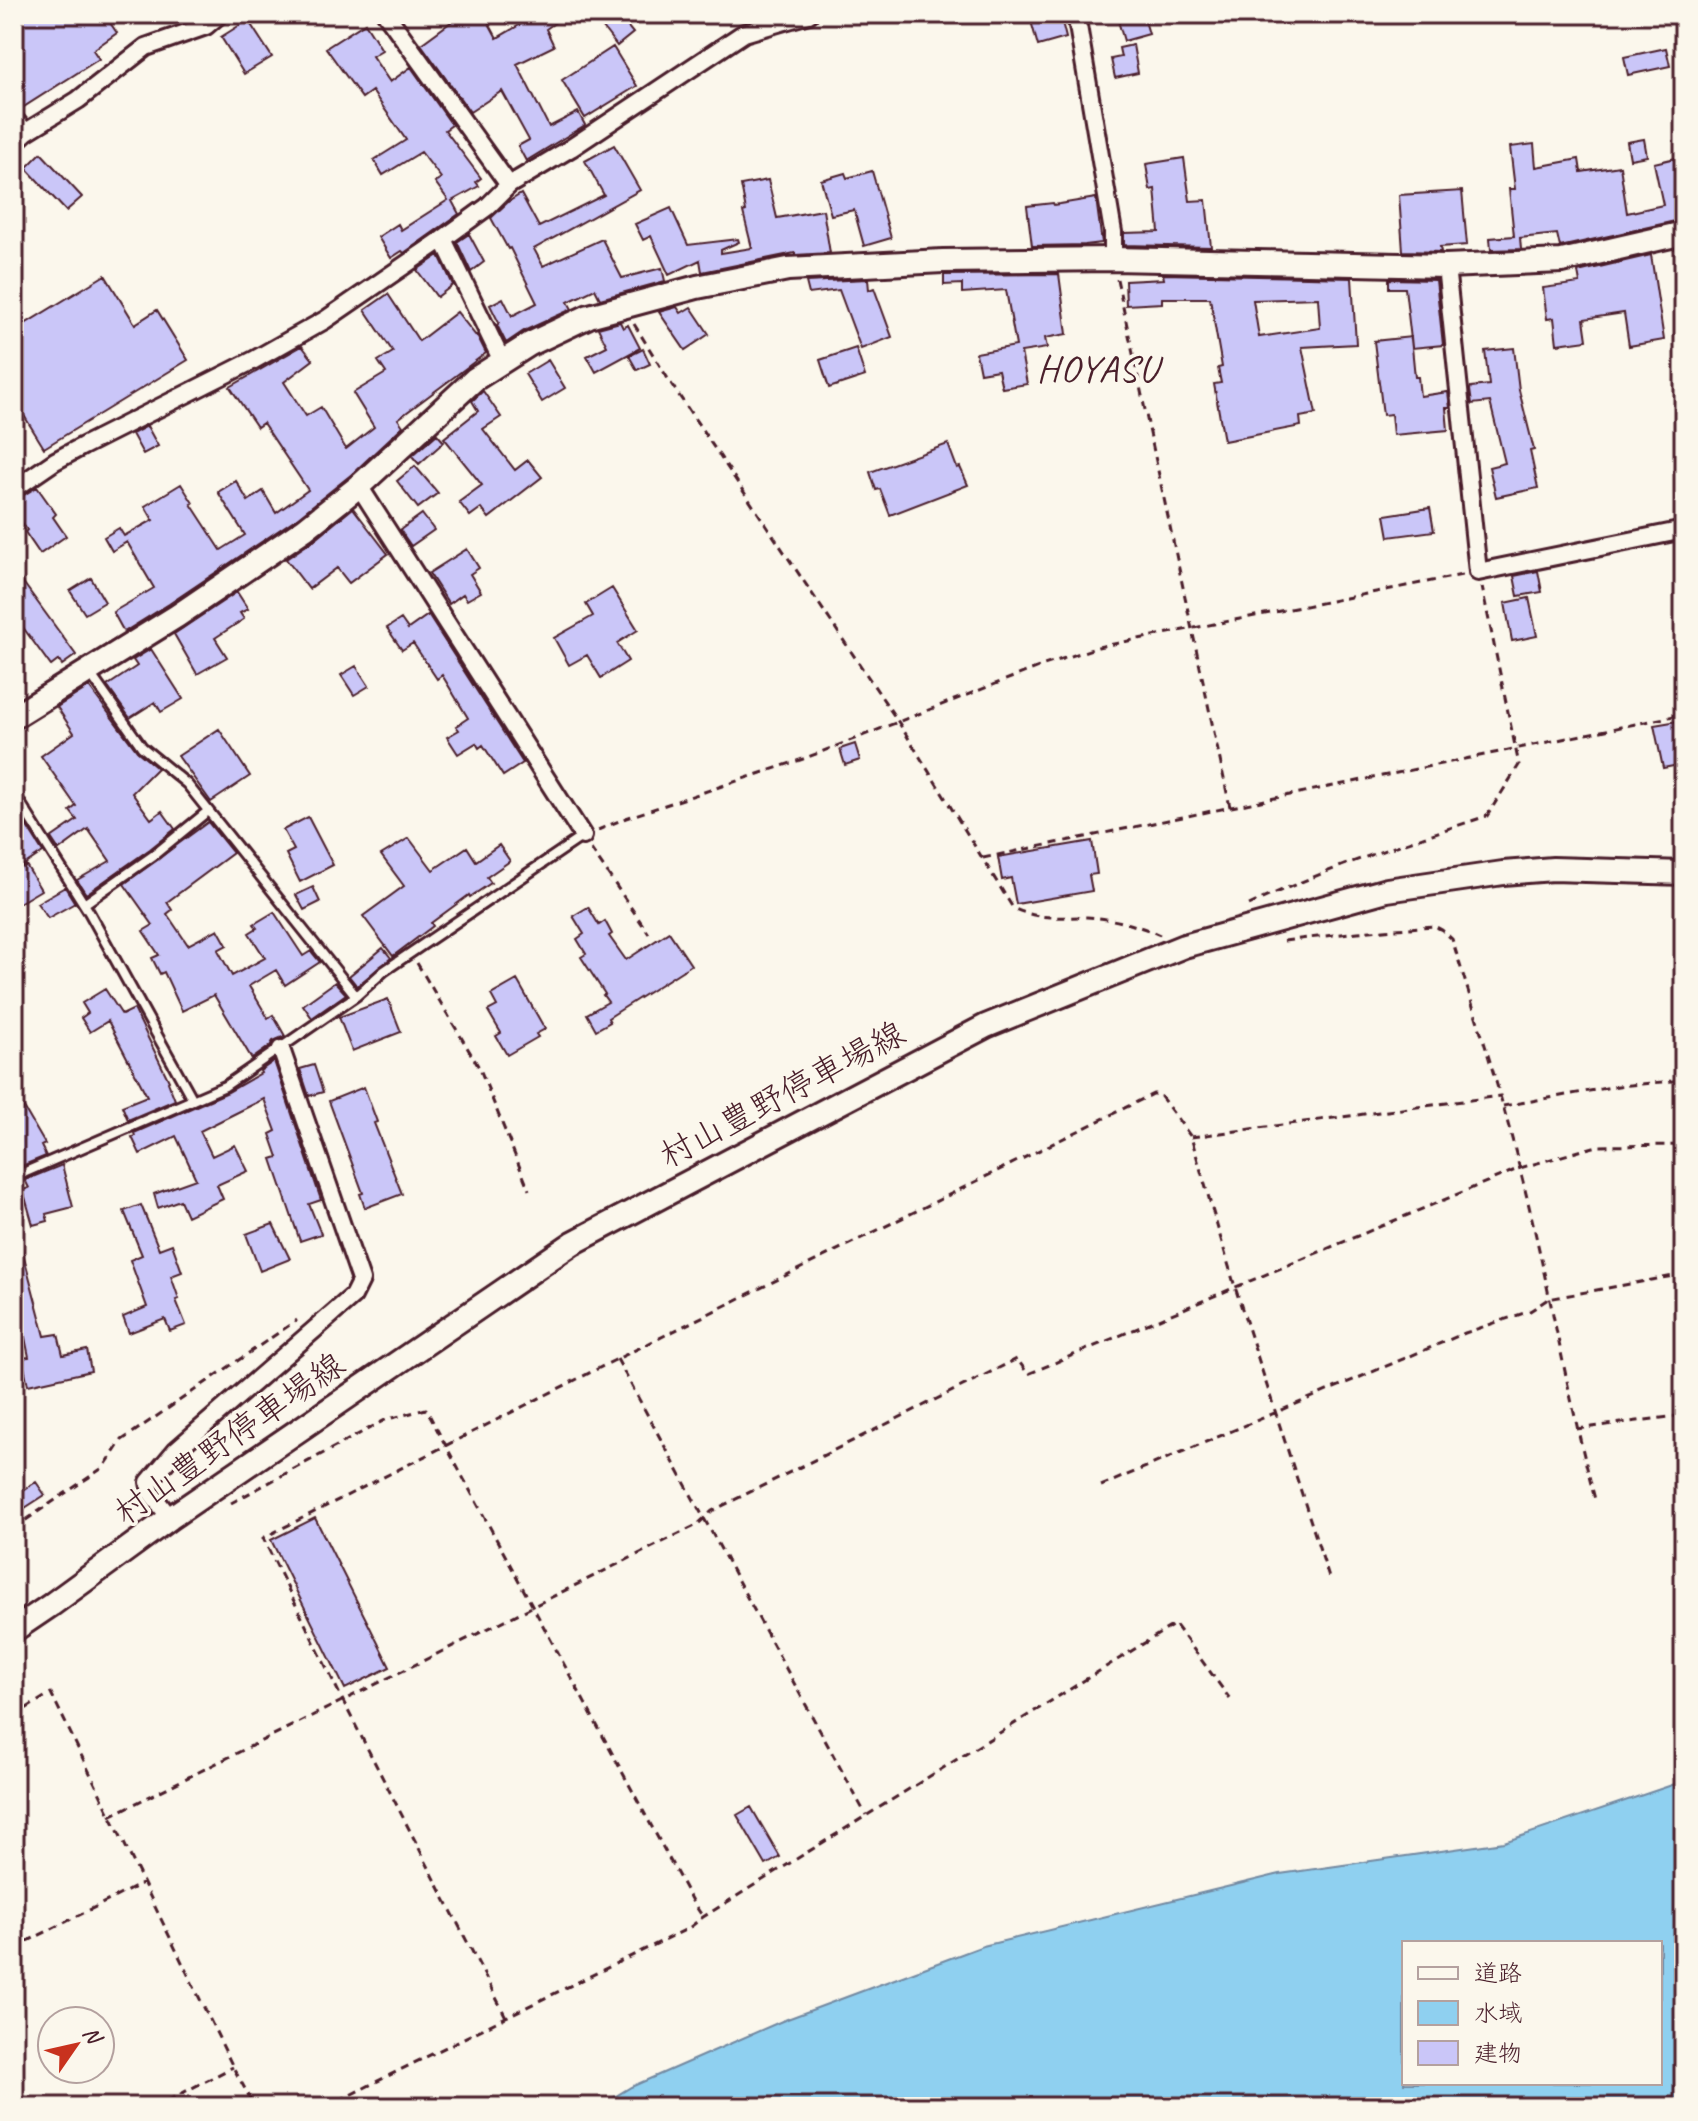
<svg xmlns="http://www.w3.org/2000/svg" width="1698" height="2121" font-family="Caveat,'Klee One',sans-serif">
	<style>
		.water { fill: #8fd0f0; stroke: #7389a1; stroke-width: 2; fill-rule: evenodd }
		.building { fill: #cac6f8; stroke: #4a1f2b; stroke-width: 2; fill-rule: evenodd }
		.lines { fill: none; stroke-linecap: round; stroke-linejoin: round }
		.lane-casing { stroke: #4a1f2b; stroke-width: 14 }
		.street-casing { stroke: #4a1f2b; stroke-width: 22 }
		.secondary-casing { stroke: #4a1f2b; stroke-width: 28 }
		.path { stroke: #4a1f2b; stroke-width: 3; stroke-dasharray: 8 6; stroke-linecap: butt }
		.lane { stroke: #fbf7ec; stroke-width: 8 }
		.street { stroke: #fbf7ec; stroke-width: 16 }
		.secondary { stroke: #fbf7ec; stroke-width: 22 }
		.labels { text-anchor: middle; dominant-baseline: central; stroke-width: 7; stroke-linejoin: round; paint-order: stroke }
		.street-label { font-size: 34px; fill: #4a1f2b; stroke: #fbf7ec }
		.quarter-label { font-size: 38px; letter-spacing: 2px; fill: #4a1f2b; stroke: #fbf7ec }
	</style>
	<rect width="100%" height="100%" fill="#fbf7ec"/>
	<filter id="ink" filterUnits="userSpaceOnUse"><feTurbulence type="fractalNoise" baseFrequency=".0125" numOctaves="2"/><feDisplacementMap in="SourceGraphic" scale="16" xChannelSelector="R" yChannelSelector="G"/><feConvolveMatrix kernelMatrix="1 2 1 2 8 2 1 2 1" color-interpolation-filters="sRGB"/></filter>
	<g filter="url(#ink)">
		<path class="water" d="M 1684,1781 L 1684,2107 L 598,2107 L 631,2087 L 782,2021 L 983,1946 L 1280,1874 L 1504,1842 ZM 1404,1943 L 1660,1943 L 1660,2083 L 1404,2083 Z"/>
		<path class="building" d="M 14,14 L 104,14 L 117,33 L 93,50 L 99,59 L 22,108 L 14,95 Z
			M 462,14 L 484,14 L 497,38 L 528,20 L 524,14 L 567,14 L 546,29 L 554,46 L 517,64 L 549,127 L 578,112 L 585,125 L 526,161 L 518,146 L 529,140 L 502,91 L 470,112 L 421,44 Z
			M 1029,14 L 1060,14 L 1066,38 L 1038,46 Z
			M 1116,14 L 1143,14 L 1149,34 L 1124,41 Z
			M 619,16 L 633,33 L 617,46 L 603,28 Z
			M 248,20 L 272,57 L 244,74 L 221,37 Z
			M 365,23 L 382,50 L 372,56 L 390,82 L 411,67 L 452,125 L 445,130 L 481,178 L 476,182 L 479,186 L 452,201 L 459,214 L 404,253 L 402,251 L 391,258 L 378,237 L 398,224 L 401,230 L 448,200 L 435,182 L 441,178 L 421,152 L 383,175 L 374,160 L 406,140 L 372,91 L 362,98 L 326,48 Z
			M 1133,45 L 1138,73 L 1115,78 L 1111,59 L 1121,57 L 1119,48 Z
			M 613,47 L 637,86 L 585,118 L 562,80 Z
			M 1666,48 L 1670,66 L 1628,75 L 1624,57 Z
			M 1644,139 L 1647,156 L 1630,159 L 1627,142 Z
			M 1534,144 L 1536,167 L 1579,159 L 1581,172 L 1620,166 L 1627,213 L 1663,205 L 1654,163 L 1684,156 L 1684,219 L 1560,247 L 1557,234 L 1520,238 L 1521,249 L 1491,250 L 1490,238 L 1514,236 L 1509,189 L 1515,189 L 1510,147 Z
			M 614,145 L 640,190 L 534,249 L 543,266 L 602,239 L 622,278 L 662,268 L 665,281 L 600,299 L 595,289 L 568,302 L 572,309 L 524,331 L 506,343 L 497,325 L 499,323 L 490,305 L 503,298 L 512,316 L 537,303 L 510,248 L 508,249 L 491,218 L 508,202 L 521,194 L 539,227 L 604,195 L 585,161 Z
			M 41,153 L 82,197 L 66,211 L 26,168 Z
			M 1184,158 L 1190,201 L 1206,200 L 1211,247 L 1124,245 L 1124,233 L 1159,232 L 1155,189 L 1150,190 L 1146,164 Z
			M 872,171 L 891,238 L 864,246 L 854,210 L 831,215 L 821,180 L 845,173 L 847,178 Z
			M 768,180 L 777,218 L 823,210 L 830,253 L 795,255 L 795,253 L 702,272 L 700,260 L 669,275 L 651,236 L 643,240 L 635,224 L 671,208 L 688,245 L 738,239 L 739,242 L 721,250 L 721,253 L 752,248 L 743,212 L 746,211 L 741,185 Z
			M 1462,191 L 1467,245 L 1440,247 L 1441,252 L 1403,251 L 1399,195 Z
			M 1096,198 L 1102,243 L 1085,245 L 1032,246 L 1027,206 L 1053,203 L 1054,205 Z
			M 469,234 L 484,262 L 471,272 L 457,242 Z
			M 439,255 L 453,285 L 437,297 L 417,270 Z
			M 1651,255 L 1664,340 L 1629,346 L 1624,313 L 1584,319 L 1587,340 L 1557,344 L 1554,318 L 1547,319 L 1543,288 L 1580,283 L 1578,272 Z
			M 1059,274 L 1067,334 L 1045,338 L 1047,348 L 1021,352 L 1027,384 L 1002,388 L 998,370 L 980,373 L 976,353 L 1016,346 L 1006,290 L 962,293 L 962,284 L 944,285 L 944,275 Z
			M 1163,274 L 1352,278 L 1356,344 L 1302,347 L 1316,414 L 1300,417 L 1301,426 L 1224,441 L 1214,384 L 1221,383 L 1218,368 L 1222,367 L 1210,298 L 1162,298 L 1162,303 L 1126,305 L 1125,281 L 1164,279 ZM 1318,298 L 1320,328 L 1259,337 L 1253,300 Z
			M 105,275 L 135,324 L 157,310 L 188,360 L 44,448 L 23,414 L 14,420 L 14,310 L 23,325 Z
			M 868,279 L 869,290 L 874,288 L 892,337 L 861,349 L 839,290 L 809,294 L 806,282 Z
			M 1389,279 L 1436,280 L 1443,345 L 1412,348 L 1405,288 L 1389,288 Z
			M 388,294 L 419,341 L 457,312 L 476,336 L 477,335 L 486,353 L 398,419 L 403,426 L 352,474 L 297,518 L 169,604 L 124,632 L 113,612 L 154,588 L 127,542 L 112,551 L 104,537 L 119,528 L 124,536 L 153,520 L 145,506 L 181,484 L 193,503 L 191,504 L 221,550 L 245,535 L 218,492 L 236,481 L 248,501 L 263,491 L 276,513 L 308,490 L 263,423 L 257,427 L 230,387 L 302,346 L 313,360 L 284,382 L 306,416 L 321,407 L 346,449 L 374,427 L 353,393 L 386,373 L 378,361 L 393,352 L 365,310 Z
			M 677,307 L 681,313 L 691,307 L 709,334 L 685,350 L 659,312 Z
			M 620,322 L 623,328 L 628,325 L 640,348 L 596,372 L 587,356 L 607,346 L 598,328 Z
			M 1411,337 L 1415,377 L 1418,377 L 1420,396 L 1448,392 L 1450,408 L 1446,408 L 1448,430 L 1393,435 L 1391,414 L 1383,415 L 1374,341 Z
			M 856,348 L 865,376 L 829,388 L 820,360 Z
			M 1514,348 L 1519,390 L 1534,450 L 1530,451 L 1538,488 L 1496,497 L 1489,467 L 1505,463 L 1490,402 L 1472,404 L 1470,390 L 1471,387 L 1489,385 L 1485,351 Z
			M 643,349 L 650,364 L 637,370 L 629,356 Z
			M 548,360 L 565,388 L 542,402 L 525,374 Z
			M 483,391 L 501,417 L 483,429 L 515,470 L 528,460 L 542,477 L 489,518 L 481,508 L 470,516 L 459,502 L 482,485 L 444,438 L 478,411 L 472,401 Z
			M 147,426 L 158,446 L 143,454 L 132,434 Z
			M 437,434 L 444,442 L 419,464 L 412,456 Z
			M 948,444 L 957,468 L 960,467 L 968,485 L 890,515 L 880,489 L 876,490 L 870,472 Z
			M 415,466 L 438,493 L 418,508 L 397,481 Z
			M 37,487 L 56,514 L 53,517 L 66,536 L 40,554 L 25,532 L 27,530 L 17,515 L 20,513 L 14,504 L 14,501 Z
			M 353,508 L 388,554 L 349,583 L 337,568 L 309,589 L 286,559 L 314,540 Z
			M 1430,508 L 1434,531 L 1389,537 L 1385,515 Z
			M 422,514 L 434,530 L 411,546 L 400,530 Z
			M 467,549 L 479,568 L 470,574 L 481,592 L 467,600 L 463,594 L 449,604 L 429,573 Z
			M 14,570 L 76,655 L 62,665 L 59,660 L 51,666 L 14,615 Z
			M 1538,571 L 1542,592 L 1518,596 L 1514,576 Z
			M 91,578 L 105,602 L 85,614 L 70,591 Z
			M 612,588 L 638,630 L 617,643 L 628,661 L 601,678 L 587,655 L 569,665 L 554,638 L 593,616 L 586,604 Z
			M 237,592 L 248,609 L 240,613 L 244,619 L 215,638 L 227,657 L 197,674 L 174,634 Z
			M 1529,598 L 1537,636 L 1512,641 L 1505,603 Z
			M 428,615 L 523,763 L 503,776 L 483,745 L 479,748 L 476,743 L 458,754 L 447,737 L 459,730 L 456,726 L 468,718 L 442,675 L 437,679 L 413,643 L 402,650 L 387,628 L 401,619 L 408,629 Z
			M 151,649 L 183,699 L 161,712 L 155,702 L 130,718 L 107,686 L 137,666 L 133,660 Z
			M 356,666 L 369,686 L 354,695 L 341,675 Z
			M 89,687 L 137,751 L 157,768 L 132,793 L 151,819 L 162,811 L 175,829 L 150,849 L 86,894 L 77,880 L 110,861 L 88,829 L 59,850 L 51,838 L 77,820 L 70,811 L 76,806 L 41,756 L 74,733 L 57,707 Z
			M 1684,720 L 1684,764 L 1663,768 L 1654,725 Z
			M 219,729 L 250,776 L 211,802 L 178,756 Z
			M 855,744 L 860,760 L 845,765 L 840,749 Z
			M 308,817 L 333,865 L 300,882 L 286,854 L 294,850 L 283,830 Z
			M 208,822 L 233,853 L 167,902 L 172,910 L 167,914 L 188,945 L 218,929 L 227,945 L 218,950 L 232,976 L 265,958 L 249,933 L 257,928 L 254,924 L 274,912 L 303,956 L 311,951 L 320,962 L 285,985 L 276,970 L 249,986 L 268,1018 L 273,1015 L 285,1036 L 273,1041 L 270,1046 L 252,1059 L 214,995 L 182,1011 L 164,972 L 160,974 L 152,958 L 159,955 L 143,931 L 153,925 L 124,884 Z
			M 26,825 L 43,852 L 22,866 L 14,854 L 14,834 Z
			M 409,838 L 433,870 L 467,847 L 476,861 L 499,845 L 510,861 L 487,877 L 491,883 L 470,897 L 469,895 L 431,923 L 433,926 L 393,956 L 363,916 L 404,886 L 381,855 Z
			M 1092,841 L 1097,874 L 1089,875 L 1092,891 L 1016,904 L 1011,878 L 1002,880 L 998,857 Z
			M 26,865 L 41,890 L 14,906 L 14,872 Z
			M 65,887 L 75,903 L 48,918 L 37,903 Z
			M 313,887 L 320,902 L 304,910 L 296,895 Z
			M 588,907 L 599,925 L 605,921 L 612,934 L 609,936 L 626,960 L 669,932 L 691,965 L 608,1018 L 610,1022 L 596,1030 L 587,1014 L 608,1002 L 603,995 L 605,994 L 581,957 L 586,954 L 577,939 L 584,934 L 573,916 Z
			M 383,948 L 391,958 L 357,986 L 349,976 Z
			M 517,980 L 545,1029 L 536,1034 L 538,1037 L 507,1055 L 496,1036 L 501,1033 L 488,1011 L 497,1006 L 491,995 Z
			M 335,982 L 346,994 L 312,1018 L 303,1005 Z
			M 105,989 L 122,1015 L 134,1009 L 169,1081 L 168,1082 L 175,1100 L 128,1120 L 122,1106 L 147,1096 L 108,1021 L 90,1032 L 81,1018 L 88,1013 L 82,1003 Z
			M 388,999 L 401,1032 L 352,1051 L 339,1017 Z
			M 274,1061 L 321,1200 L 309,1204 L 321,1234 L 300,1241 L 272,1159 L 278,1157 L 270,1134 L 276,1131 L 264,1099 L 200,1131 L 212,1156 L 235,1145 L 248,1171 L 217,1185 L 223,1199 L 187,1216 L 180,1200 L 158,1208 L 154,1194 L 196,1179 L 176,1136 L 140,1154 L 132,1137 L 135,1136 L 134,1133 L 228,1092 L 261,1073 L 260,1071 Z
			M 314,1065 L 323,1092 L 309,1096 L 300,1069 Z
			M 364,1087 L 377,1122 L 374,1123 L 402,1194 L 365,1208 L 360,1194 L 363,1193 L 329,1101 Z
			M 24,1108 L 45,1144 L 41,1146 L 46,1156 L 19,1167 L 14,1158 L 14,1113 Z
			M 62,1165 L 73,1207 L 46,1214 L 48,1221 L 33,1225 L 23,1190 L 29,1188 L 25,1180 Z
			M 141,1205 L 159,1249 L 172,1244 L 182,1272 L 171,1276 L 179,1299 L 176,1300 L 186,1325 L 170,1331 L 165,1319 L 129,1333 L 123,1317 L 147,1307 L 130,1260 L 142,1255 L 124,1211 Z
			M 273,1224 L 290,1259 L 260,1271 L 246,1234 Z
			M 19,1238 L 45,1336 L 58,1334 L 63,1355 L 87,1350 L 91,1371 L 28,1385 L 22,1358 L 29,1357 L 22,1323 L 14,1325 L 14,1239 Z
			M 36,1482 L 45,1495 L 14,1515 L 14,1496 Z
			M 315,1518 L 390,1667 L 345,1689 L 271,1540 Z
			M 751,1807 L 780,1857 L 766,1865 L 737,1815 Z"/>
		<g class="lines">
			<g class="lane-casing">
				<path id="lane" d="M 14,113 L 29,130
					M 89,672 L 142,747 L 187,784 L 356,996
					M 14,793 L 89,912 L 193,1100
					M 84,904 L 154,855 L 208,811
					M 14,1177 L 225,1086 L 356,996 L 384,971 L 583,836"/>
			</g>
			<g class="street-casing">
				<path id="street" d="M 386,14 L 509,185
					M 1076,14 L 1113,232 L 1113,259
					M 14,143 L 26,132 L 78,100 L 146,47 L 206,26 L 220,14
					M 443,239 L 502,361
					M 1446,266 L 1478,572 L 1684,530
					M 359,486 L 583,836
					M 14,489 L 55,461 L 83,446 L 254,360 L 325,320 L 443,239 L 487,207 L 509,185 L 571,148 L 744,33 L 809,14
					M 170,1518 L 151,1493 L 149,1482 L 176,1450 L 353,1296 L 361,1280 L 281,1049"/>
			</g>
			<g class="secondary-casing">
				<path id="secondary" d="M 14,717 L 177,616 L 305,529 L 359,486 L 475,379 L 530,344 L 589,316 L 697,287 L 788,269 L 943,261 L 1113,259 L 1446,266 L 1562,261 L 1684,233
					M 14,1630 L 51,1605 L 170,1518 L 573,1243 L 986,1026 L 1184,946 L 1387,890 L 1503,873 L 1553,869 L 1684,873"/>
			</g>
			<path class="path" d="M 1117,279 L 1230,807
				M 634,324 L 670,382 L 899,723 L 1013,908 C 1038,920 1060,917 1087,917 C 1111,918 1138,925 1160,935
				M 598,830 L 626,818 L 803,759 L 1044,665 L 1098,647 L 1462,575
				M 591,849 L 649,934
				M 983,858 L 1684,714
				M 1249,905 C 1326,869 1406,842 1487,816 L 1519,765 L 1482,587
				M 1284,941 L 1358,932 L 1434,926 L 1442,930 L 1452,939 C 1475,1014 1500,1089 1519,1166 C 1548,1277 1566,1391 1596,1503
				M 417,963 L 480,1069 L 529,1190
				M 1503,1106 L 1618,1086 L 1684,1080
				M 1191,1137 L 1500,1096
				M 617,1359 L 866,1815
				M 1576,1429 L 1684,1415
				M 1101,1486 L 1465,1333 L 1530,1311 L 1548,1299 L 1684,1274
				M 231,1503 L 385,1420 L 426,1409 L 692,1901 L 703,1917
				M 14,1528 L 104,1467 L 122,1440 L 297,1320
				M 14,1716 L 51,1693 L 233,2067 L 255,2107
				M 110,1816 L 697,1525 L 712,1511 L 1017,1359 L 1028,1374 L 1520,1168 L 1597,1146 L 1684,1145
				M 14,1948 L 143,1883
				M 506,2017 L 343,1701 L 263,1538 L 613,1361 L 1153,1094 L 1159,1094 L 1191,1137 L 1235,1287 L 1330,1581
				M 155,2107 L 233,2067
				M 326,2107 L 506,2017 L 689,1928 L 703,1917 L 1175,1624 L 1230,1699"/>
			<use href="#lane" class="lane"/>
			<use href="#street" class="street"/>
			<use href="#secondary" class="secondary"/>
		</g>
	</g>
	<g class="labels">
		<g class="street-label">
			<text transform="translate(782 1094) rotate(-28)">村山豊野停車場線</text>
			<text transform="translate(229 1438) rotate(-35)">村山豊野停車場線</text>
		</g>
		<g class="quarter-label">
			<text x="1098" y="368">HOYASU</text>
		</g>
	</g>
	<rect width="1698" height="2121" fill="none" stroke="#fbf7ec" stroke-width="48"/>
	<rect x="24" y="24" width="1650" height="2073" fill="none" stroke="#4a1f2b" stroke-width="3" filter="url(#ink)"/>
	<rect x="1402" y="1941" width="260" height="144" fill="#fbf7ec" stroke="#b4a19f" stroke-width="2"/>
	<rect x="1418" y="1967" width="40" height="12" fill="#fbf7ec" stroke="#b4a19f" stroke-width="2"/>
	<text x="1474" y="1981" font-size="24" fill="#4a1f2b">道路</text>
	<rect x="1418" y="2001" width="40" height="24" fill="#8fd0f0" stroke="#b4a19f" stroke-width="2"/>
	<text x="1474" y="2021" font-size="24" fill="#4a1f2b">水域</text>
	<rect x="1418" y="2041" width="40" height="24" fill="#cac6f8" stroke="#b4a19f" stroke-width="2"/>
	<text x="1474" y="2061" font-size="24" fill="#4a1f2b">建物</text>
	<g transform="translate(76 2045) rotate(56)"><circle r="38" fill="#fbf7ec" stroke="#b4a19f" stroke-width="2"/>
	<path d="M0-6L14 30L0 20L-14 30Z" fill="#c8321e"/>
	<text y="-12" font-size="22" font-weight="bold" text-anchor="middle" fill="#4a1f2b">N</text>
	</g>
</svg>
